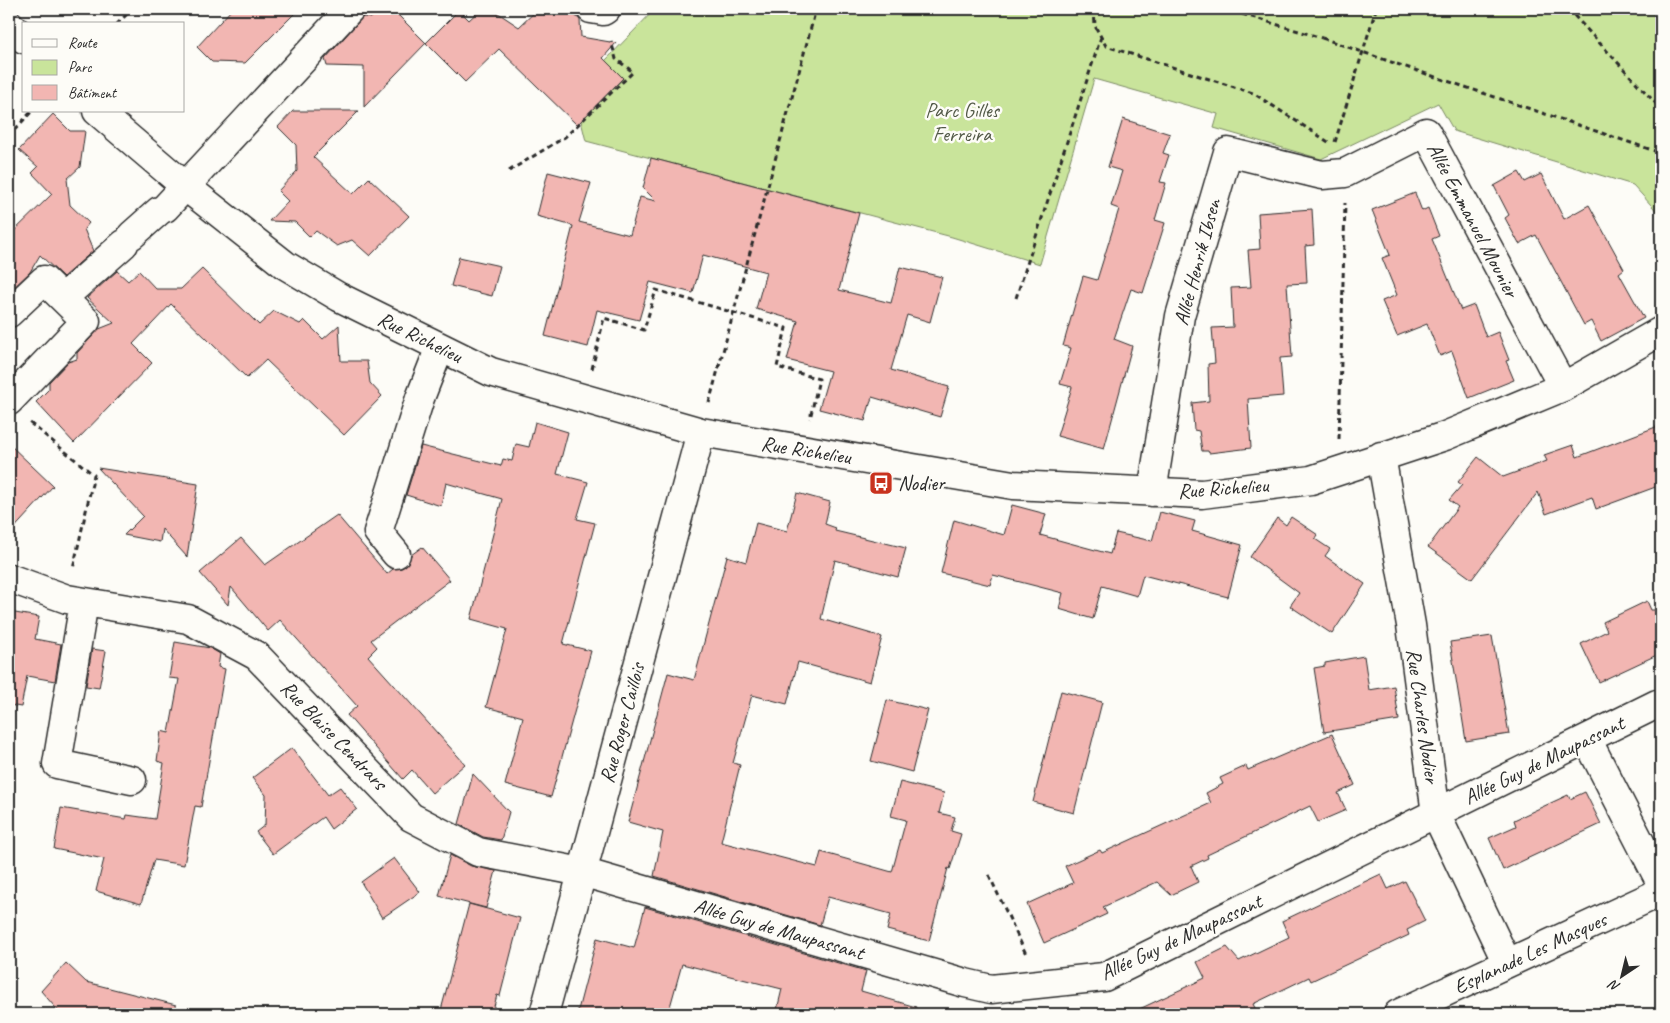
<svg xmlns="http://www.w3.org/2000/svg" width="1670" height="1023" font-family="Caveat,sans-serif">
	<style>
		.green { fill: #c9e49b; stroke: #7a8863 }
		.building { fill: #f2b6b2; stroke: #2b2b2b }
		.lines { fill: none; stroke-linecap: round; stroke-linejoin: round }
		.minor-casing { stroke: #2b2b2b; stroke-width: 31 }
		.path { stroke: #2b2b2b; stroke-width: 3; stroke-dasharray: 5 4; stroke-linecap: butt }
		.minor { stroke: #fdfcf7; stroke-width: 28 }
		.path-bridge { stroke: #2b2b2b; stroke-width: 3; stroke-dasharray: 5 4; stroke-linecap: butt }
		.labels { text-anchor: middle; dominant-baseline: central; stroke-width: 5; stroke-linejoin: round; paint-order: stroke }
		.park-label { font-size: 21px; fill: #525947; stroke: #fdfcf7 }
		.street-label { font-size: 21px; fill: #2b2b2b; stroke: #fdfcf7 }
		.poi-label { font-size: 21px; fill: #2b2b2b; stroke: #fdfcf7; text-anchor: start }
	</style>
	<rect width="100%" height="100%" fill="#fdfcf7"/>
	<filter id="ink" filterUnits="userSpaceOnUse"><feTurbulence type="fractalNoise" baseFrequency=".02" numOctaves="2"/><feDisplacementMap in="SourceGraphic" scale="10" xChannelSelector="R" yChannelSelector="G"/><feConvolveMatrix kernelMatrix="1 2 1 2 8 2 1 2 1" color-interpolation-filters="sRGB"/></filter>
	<g filter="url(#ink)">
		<path class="green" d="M 655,9 L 1661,9 L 1661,216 L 1633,185 L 1454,131 L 1438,103 L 1321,159 L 1214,128 L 1218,114 L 1094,79 L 1040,264 L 952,237 L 586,141 L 581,121 L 623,79 L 605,61 Z"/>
		<path class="building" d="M 232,9 L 299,9 L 245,63 L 212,62 L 197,47 Z
			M 380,9 L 392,9 L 426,43 L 459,10 L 469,20 L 481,9 L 492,9 L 519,27 L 538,9 L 542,13 L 547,9 L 568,9 L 580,20 L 581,37 L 616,43 L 603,58 L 623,78 L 577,125 L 499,49 L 465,82 L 426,43 L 364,107 L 364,67 L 327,66 L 325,59 L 363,17 L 371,18 Z
			M 293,111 L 359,111 L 313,157 L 353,194 L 369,178 L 409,216 L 370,256 L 352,240 L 337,246 L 316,231 L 310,237 L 295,222 L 269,221 L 288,201 L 278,191 L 297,171 L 296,145 L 278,127 Z
			M 53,114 L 70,131 L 85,131 L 80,167 L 67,179 L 70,205 L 89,223 L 84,229 L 93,251 L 63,277 L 40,255 L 30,272 L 9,292 L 9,236 L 52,194 L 32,173 L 38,167 L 19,150 Z
			M 1123,119 L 1170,134 L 1163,153 L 1169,155 L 1160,182 L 1166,183 L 1155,220 L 1165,223 L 1143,293 L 1131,289 L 1114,339 L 1132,346 L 1104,449 L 1057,436 L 1072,387 L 1060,384 L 1071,348 L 1063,346 L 1083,276 L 1097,280 L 1119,209 L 1111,206 L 1122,171 L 1108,167 Z
			M 651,158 L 859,213 L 839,290 L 891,303 L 900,267 L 942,277 L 930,322 L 907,315 L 891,370 L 949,387 L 940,417 L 872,397 L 865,421 L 819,409 L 830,371 L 787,360 L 798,321 L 756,309 L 766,272 L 703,255 L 693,293 L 650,282 L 639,320 L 597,310 L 588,347 L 545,336 L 573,226 L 537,216 L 548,172 L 591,183 L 579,222 L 630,235 L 640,197 L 656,201 L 643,188 Z
			M 1519,172 L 1525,182 L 1541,174 L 1564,219 L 1589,205 L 1624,269 L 1619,273 L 1644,318 L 1601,341 L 1591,321 L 1584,325 L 1536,235 L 1519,244 L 1505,218 L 1509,215 L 1494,186 Z
			M 1415,193 L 1422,211 L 1428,208 L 1439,236 L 1432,239 L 1461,310 L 1474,305 L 1486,337 L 1498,332 L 1509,360 L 1506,361 L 1514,380 L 1469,398 L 1452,351 L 1440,356 L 1427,324 L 1397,336 L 1382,301 L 1397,295 L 1382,258 L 1390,255 L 1372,210 Z
			M 1312,209 L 1314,245 L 1305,246 L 1307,283 L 1287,284 L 1292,357 L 1280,358 L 1283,396 L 1248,399 L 1251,448 L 1209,453 L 1208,451 L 1202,451 L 1199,431 L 1194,430 L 1192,403 L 1209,401 L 1208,364 L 1215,363 L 1212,328 L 1233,327 L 1231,288 L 1251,287 L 1248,250 L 1260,249 L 1258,213 Z
			M 459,257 L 500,266 L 492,296 L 451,286 Z
			M 202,269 L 259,325 L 274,311 L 300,324 L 304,320 L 323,339 L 339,325 L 341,361 L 367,361 L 370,383 L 382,396 L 344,435 L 266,360 L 247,378 L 171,304 L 133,344 L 152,363 L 74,443 L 36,402 L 49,389 L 49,382 L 68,362 L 77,359 L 77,353 L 99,329 L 114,323 L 87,298 L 117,271 L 128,281 L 139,271 L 156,289 L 181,289 Z
			M 535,422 L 568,432 L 557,474 L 588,482 L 577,519 L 595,523 L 563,644 L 591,651 L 551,797 L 505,785 L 523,717 L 486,707 L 507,629 L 471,619 L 502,499 L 446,483 L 441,506 L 406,495 L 421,446 L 501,466 L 503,459 L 512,461 L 516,444 L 529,447 Z
			M 1661,425 L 1661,485 L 1596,509 L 1592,497 L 1546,514 L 1538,492 L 1472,579 L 1428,547 L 1458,507 L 1449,500 L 1462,485 L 1458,482 L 1478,457 L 1503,477 L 1547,461 L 1544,455 L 1573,445 L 1577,457 Z
			M 9,444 L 53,486 L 9,534 Z
			M 98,468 L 198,484 L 187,557 L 162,529 L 160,542 L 124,535 L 143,516 Z
			M 797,493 L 830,502 L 825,524 L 836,528 L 835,531 L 906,548 L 898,577 L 835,560 L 821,619 L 882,637 L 870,682 L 798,662 L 787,704 L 752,695 L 733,763 L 740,765 L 721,842 L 817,867 L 821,852 L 892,872 L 906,820 L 891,816 L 900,782 L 944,793 L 939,813 L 955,817 L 951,831 L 961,834 L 950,869 L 948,868 L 929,941 L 887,930 L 891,914 L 828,897 L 820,925 L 654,876 L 663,832 L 628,822 L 668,673 L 694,680 L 727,556 L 746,562 L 756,523 L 787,531 Z
			M 1012,505 L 1046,514 L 1040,535 L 1110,554 L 1116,533 L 1152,541 L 1160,512 L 1195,521 L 1192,531 L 1242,545 L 1228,597 L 1143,575 L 1137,596 L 1102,586 L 1093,619 L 1059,609 L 1063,593 L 993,575 L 990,585 L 941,573 L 954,520 L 1004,535 Z
			M 337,515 L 387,574 L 393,569 L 405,566 L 411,555 L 422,547 L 450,580 L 371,640 L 377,647 L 368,656 L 465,764 L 432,793 L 412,770 L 403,779 L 347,715 L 357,706 L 280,620 L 268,631 L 231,587 L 228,605 L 200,573 L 241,538 L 265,565 Z
			M 1291,517 L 1318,535 L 1315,539 L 1330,549 L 1325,556 L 1365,584 L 1332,634 L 1290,606 L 1299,593 L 1250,557 L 1277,518 L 1286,525 Z
			M 1647,601 L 1651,610 L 1661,610 L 1661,653 L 1599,682 L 1581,644 L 1607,631 L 1603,622 Z
			M 9,612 L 39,617 L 35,639 L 61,644 L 55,681 L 27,676 L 21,707 L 9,705 Z
			M 1492,636 L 1509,734 L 1466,741 L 1450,642 Z
			M 175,642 L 210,648 L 220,654 L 218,667 L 225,669 L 201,807 L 195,806 L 184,865 L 154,860 L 141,904 L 96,891 L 104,859 L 54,849 L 61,808 L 126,819 L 127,815 L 155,819 L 164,763 L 157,761 L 161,731 L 169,733 L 179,679 L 169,678 Z
			M 92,649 L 106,651 L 99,688 L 86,686 Z
			M 1364,656 L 1369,690 L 1394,686 L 1399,720 L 1324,732 L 1314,668 L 1325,666 L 1325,663 Z
			M 1061,691 L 1102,702 L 1074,813 L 1033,802 Z
			M 887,700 L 928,710 L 912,772 L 871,761 Z
			M 1332,734 L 1355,785 L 1338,793 L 1346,810 L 1318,822 L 1310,806 L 1207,855 L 1208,858 L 1191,866 L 1198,882 L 1171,895 L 1157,882 L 1103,907 L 1107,914 L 1044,943 L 1027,904 L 1073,883 L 1065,866 L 1100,850 L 1102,853 L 1211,803 L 1206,793 L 1223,784 L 1220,778 L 1246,766 L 1248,770 Z
			M 292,748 L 328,795 L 340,787 L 357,809 L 331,829 L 323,817 L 273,854 L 256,832 L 265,825 L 266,795 L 252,778 Z
			M 473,774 L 509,812 L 501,840 L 483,837 L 459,824 Z
			M 1585,792 L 1601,824 L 1503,870 L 1489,838 L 1516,826 L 1514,820 L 1568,795 L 1570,799 Z
			M 450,855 L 471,866 L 496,871 L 486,908 L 439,896 Z
			M 394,858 L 420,892 L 382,918 L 361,882 Z
			M 1381,874 L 1388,889 L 1405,881 L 1425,921 L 1407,930 L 1409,935 L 1311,981 L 1309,977 L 1253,1004 L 1258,1014 L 1129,1014 L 1205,978 L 1197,962 L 1227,947 L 1239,961 L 1289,937 L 1282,921 Z
			M 469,904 L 520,918 L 500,996 L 497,995 L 492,1014 L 440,1014 Z
			M 645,907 L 866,971 L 861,991 L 916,1007 L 915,1014 L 776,1014 L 782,989 L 682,964 L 668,1014 L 577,1014 L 597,938 L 634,948 Z
			M 66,963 L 86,982 L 176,1005 L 175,1014 L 61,1014 L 41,991 Z"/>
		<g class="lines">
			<g class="minor-casing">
				<path id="minor" d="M 591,9 L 603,11 L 606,9
					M 9,24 L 24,39
					M 97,111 L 185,186 L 285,265 L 339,297 L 491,372 L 701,432 L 1013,485 L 1202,494 L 1311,480 L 1445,436 L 1563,387 L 1661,331
					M 165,208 L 350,9
					M 132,235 L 159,211
					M 64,297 L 124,244
					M 9,313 L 44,280 L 86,321 L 9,401
					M 1381,456 L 1411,625 L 1436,814 L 1507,963
					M 1152,492 L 1180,316 L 1228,152 L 1322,175 L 1345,173 L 1426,132 L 1563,387
					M 396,554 L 378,532 L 420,398 L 440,347
					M 9,578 L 67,599 L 188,619 L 257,656 L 411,817 L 478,852 L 582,872 L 965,983 L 991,989 L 1104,977 L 1657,704 L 1661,704
					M 84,602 L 57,764 L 132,780
					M 1587,739 L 1661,883
					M 544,1014 L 701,432
					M 1398,1014 L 1661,892"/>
			</g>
			<path class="path" d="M 1094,9 L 1095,26 L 1106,46 L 1253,93 L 1330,143
				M 1225,9 L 1322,38
				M 1568,9 L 1661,109
				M 117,24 L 132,9
				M 1397,64 L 1661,153
				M 9,136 L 32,111
				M 1335,142 L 1376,9
				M 509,171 L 565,137 L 633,72 L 616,59 L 611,41
				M 1016,298 L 1101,37
				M 592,369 L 604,318 L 644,330 L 656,290 L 786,328 L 777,367 L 819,379 L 810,419
				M 709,403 L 816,9
				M 30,423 L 94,475 L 73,569
				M 1339,439 L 1345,203
				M 989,875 L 1026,954"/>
			<use href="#minor" class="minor"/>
			<path class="path-bridge" d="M 1322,38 L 1397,64"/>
		</g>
	</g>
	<defs>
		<g id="bus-square" transform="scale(1.25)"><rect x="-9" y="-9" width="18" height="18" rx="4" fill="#c8321e" stroke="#fdfcf7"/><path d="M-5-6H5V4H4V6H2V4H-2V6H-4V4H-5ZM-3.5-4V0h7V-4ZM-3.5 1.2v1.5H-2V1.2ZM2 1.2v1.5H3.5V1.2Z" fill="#fff"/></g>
	</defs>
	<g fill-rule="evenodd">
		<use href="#bus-square" x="881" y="483"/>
	</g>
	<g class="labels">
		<g class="park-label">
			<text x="962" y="110">Parc Gilles<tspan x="962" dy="24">Ferreira</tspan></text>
		</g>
		<g class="street-label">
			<text transform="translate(1473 220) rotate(62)">Allée Emmanuel Mounier</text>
			<text transform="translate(1197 262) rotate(-75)">Allée Henrik Ibsen</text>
			<text transform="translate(420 337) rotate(26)">Rue Richelieu</text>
			<text transform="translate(806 450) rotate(9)">Rue Richelieu</text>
			<text transform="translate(1223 488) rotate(-4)">Rue Richelieu</text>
			<text transform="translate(1423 716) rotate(82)">Rue Charles Nodier</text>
			<text transform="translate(622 723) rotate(-75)">Rue Roger Caillois</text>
			<text transform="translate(334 735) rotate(46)">Rue Blaise Cendrars</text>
			<text transform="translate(1544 760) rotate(-26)">Allée Guy de Maupassant</text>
			<text transform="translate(779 929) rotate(16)">Allée Guy de Maupassant</text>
			<text transform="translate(1181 937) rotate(-25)">Allée Guy de Maupassant</text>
			<text transform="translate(1530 953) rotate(-25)">Esplanade Les Masques</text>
		</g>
		<g class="poi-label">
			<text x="898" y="483">Nodier</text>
		</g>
	</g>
	<rect width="1670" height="1023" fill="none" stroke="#fdfcf7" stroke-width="30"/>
	<rect x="15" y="15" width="1640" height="993" fill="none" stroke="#2b2b2b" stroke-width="2" filter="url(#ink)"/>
	<rect x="22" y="22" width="162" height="90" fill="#fdfcf7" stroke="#a9a8a5"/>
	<rect x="32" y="39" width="25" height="8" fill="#fdfcf7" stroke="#a9a8a5"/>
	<text x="68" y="48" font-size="15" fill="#2b2b2b">Route</text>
	<rect x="32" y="60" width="25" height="15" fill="#c9e49b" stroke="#a9a8a5"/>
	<text x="68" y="72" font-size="15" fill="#2b2b2b">Parc</text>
	<rect x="32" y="85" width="25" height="15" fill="#f2b6b2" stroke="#a9a8a5"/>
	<text x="68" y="98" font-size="15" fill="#2b2b2b">Bâtiment</text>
	<g transform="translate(1622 976) rotate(215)" stroke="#fdfcf7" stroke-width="4" paint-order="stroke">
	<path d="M0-4L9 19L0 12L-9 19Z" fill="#2b2b2b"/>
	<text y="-8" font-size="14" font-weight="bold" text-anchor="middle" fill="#2b2b2b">N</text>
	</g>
</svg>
